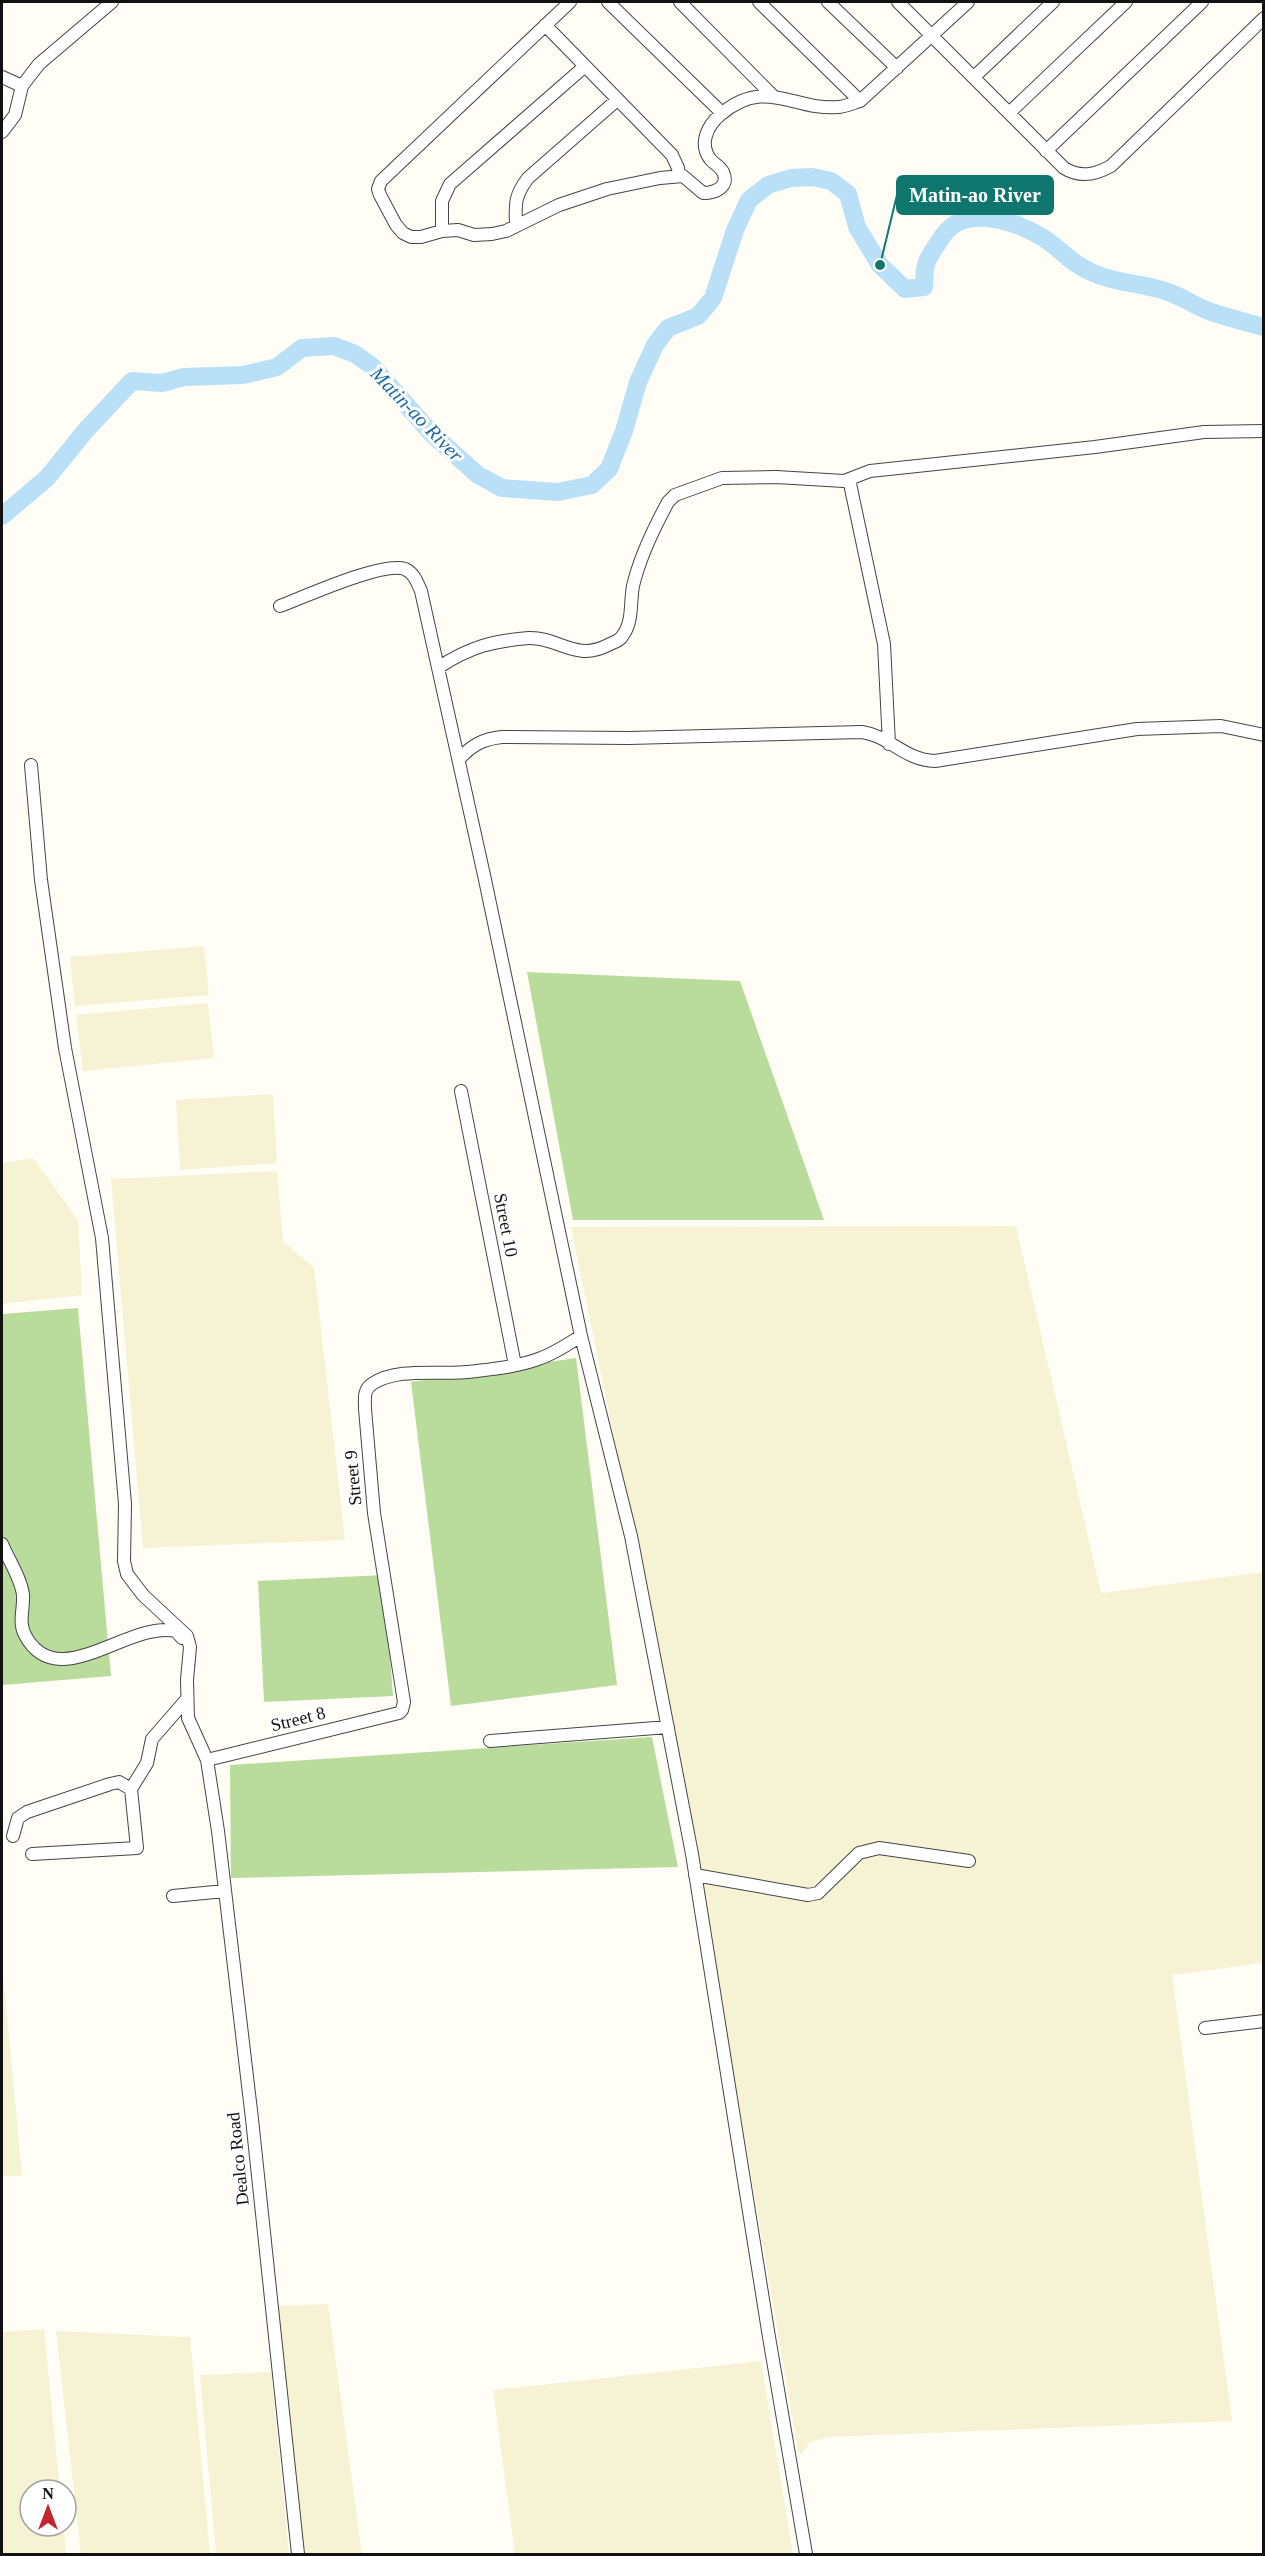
<svg xmlns="http://www.w3.org/2000/svg" width="1265" height="2556" font-family="Georgia,serif">
	<style>
		.farmland { fill: #f6f3d4 }
		.forest { fill: #b9dc9c }
		.lines { fill: none; stroke-linecap: round; stroke-linejoin: round }
		.river { stroke: #b9e0f7; stroke-width: 18 }
		.minor-casing { stroke: #444; stroke-width: 14 }
		.minor { stroke: #fff; stroke-width: 12 }
		.labels { text-anchor: middle; dominant-baseline: central; stroke-width: 6; stroke-linejoin: round; paint-order: stroke }
		.street-label { font-size: 18px; fill: #111; stroke: #fff }
		.water-label { font-size: 20px; font-style: italic; fill: #1768a6; stroke: #fff }
		.leader { fill: none; stroke: #0f766e; stroke-width: 2 }
		.callout-dot { fill: #0f766e; stroke: #fff; stroke-width: 2 }
		.callout { fill: #0f766e; stroke: #0f766e; stroke-width: 2 }
		.callout-label { font-size: 20px; text-anchor: middle; font-weight: bold; fill: #fff }
	</style>
	<rect width="100%" height="100%" fill="#fffdf5"/>
	<path class="farmland" d="M 204,946 L 209,995 L 75,1006 L 70,957 Z
		M 208,1003 L 214,1058 L 83,1071 L 76,1015 Z
		M 273,1094 L 277,1163 L 180,1170 L 176,1100 Z
		M 33,1158 L 78,1220 L 82,1295 L 2,1304 L 2,1163 Z
		M 277,1171 L 283,1241 L 314,1268 L 345,1540 L 143,1548 L 111,1179 Z
		M 1016,1226 L 1101,1593 L 1263,1572 L 1263,1963 L 1172,1975 L 1232,2421 L 829,2437 L 811,2442 L 799,2456 L 679,1754 L 571,1227 Z
		M 2,1967 L 8,2025 L 22,2176 L 2,2176 Z
		M 328,2304 L 362,2554 L 304,2554 L 277,2306 Z
		M 44,2329 L 60,2490 L 30,2490 L 30,2526 L 64,2526 L 66,2554 L 2,2554 L 2,2332 Z
		M 56,2331 L 190,2337 L 210,2554 L 81,2554 Z
		M 761,2361 L 793,2554 L 515,2554 L 493,2390 Z
		M 271,2372 L 289,2554 L 216,2554 L 200,2375 Z"/>
	<path class="forest" d="M 527,972 L 740,981 L 824,1220 L 573,1220 Z
		M 78,1308 L 111,1676 L 2,1685 L 2,1314 Z
		M 576,1358 L 617,1685 L 451,1706 L 411,1382 Z
		M 384,1575 L 393,1696 L 264,1702 L 258,1581 Z
		M 652,1737 L 678,1867 L 231,1878 L 230,1765 Z"/>
	<g class="lines">
		<path class="river" d="M 2,516 L 47,478 L 86,430 L 132,381 L 162,383 L 184,377 L 243,375 L 277,367 L 302,348 L 334,346 L 355,354 L 372,366 L 433,435 L 478,475 L 502,488 L 558,492 L 592,485 L 609,469 L 624,431 L 638,382 L 655,345 L 668,328 L 698,316 L 713,298 L 735,230 L 749,200 L 768,185 L 791,178 L 812,177 L 831,181 L 848,194 L 857,227 L 880,265 L 905,289 L 924,287 C 924,259 928,259 942,237 C 963,203 1018,221 1045,239 C 1064,252 1070,263 1093,273 C 1118,284 1141,283 1165,291 C 1179,295 1192,304 1206,310 C 1225,317 1245,322 1264,327"/>
		<g class="minor-casing">
			<path id="minor" d="M 570,2 L 381,181 L 378,189 L 380,195 L 396,225 L 403,233 L 411,237 L 421,237 L 442,231 L 458,230 L 474,235 L 492,234 L 506,231 L 559,205 L 607,189 L 660,178 L 683,176 L 703,193 C 715,193 730,187 723,172 C 720,166 714,164 710,159 C 699,144 707,126 720,115 C 765,76 794,111 838,107 C 845,107 853,103 860,101 L 968,2
				M 608,2 L 722,113
				M 680,2 L 773,96
				M 759,2 L 860,101
				M 828,2 L 897,68
				M 898,2 L 1064,168 C 1080,178 1095,175 1111,166 L 1264,18
				M 545,25 L 672,155 L 678,168 L 679,176
				M 2,77 L 22,86
				M 974,77 L 1053,2
				M 1009,113 L 1126,2
				M 2,132 L 15,115 L 22,86 L 39,64 L 112,2
				M 1046,151 L 1202,2
				M 516,225 C 515,203 515,195 528,178 L 617,100
				M 442,231 L 442,201 L 450,184 L 584,67
				M 849,479 L 884,644 L 889,744
				M 280,606 C 304,597 383,561 405,569 C 414,573 417,582 421,591 L 484,875 L 581,1336 L 631,1536 L 692,1854 L 769,2337 L 806,2554
				M 439,667 C 470,647 492,641 529,638 C 558,637 576,662 608,645 C 614,642 620,641 623,635 C 633,622 630,602 633,586 C 639,560 655,526 668,502 L 675,495 L 722,478 L 776,477 L 844,481 L 870,471 L 1095,447 L 1204,432 L 1264,431
				M 459,759 C 472,745 483,739 502,737 L 629,738 L 862,732 C 890,736 904,760 935,761 L 1137,729 L 1221,726 L 1264,735
				M 31,765 L 41,880 L 65,1048 L 102,1238 L 125,1504 L 124,1561 L 127,1574 L 143,1595 L 187,1636 L 190,1647 L 187,1680 L 188,1718 L 207,1760 L 218,1831 L 252,2119 L 298,2554
				M 461,1091 L 515,1365
				M 2,1544 C 8,1559 21,1578 23,1595 C 24,1609 18,1622 25,1635 C 57,1696 129,1620 176,1631 L 182,1638
				M 490,1741 L 668,1727
				M 207,1760 L 399,1713 L 402,1710 L 404,1702 L 374,1513 L 365,1409 C 365,1399 363,1390 372,1384 C 397,1367 439,1375 468,1372 C 492,1369 518,1367 541,1358 C 555,1353 568,1344 581,1336
				M 13,1836 L 18,1818 L 27,1812 L 110,1784 L 119,1782 L 131,1789
				M 32,1854 L 137,1848 L 131,1789 L 147,1763 L 152,1739 L 186,1700 L 187,1703
				M 695,1875 L 808,1895 L 818,1893 L 859,1853 L 879,1848 L 969,1861
				M 173,1896 L 225,1891
				M 1205,2028 L 1264,2021"/>
		</g>
		<use href="#minor" class="minor"/>
	</g>
	<g class="labels">
		<g class="street-label">
			<text transform="translate(506 1225) rotate(79)">Street 10</text>
			<text transform="translate(353 1478) rotate(-95)">Street 9</text>
			<text transform="translate(298 1719) rotate(-14)">Street 8</text>
			<text transform="translate(238 2159) rotate(-96)">Dealco Road</text>
		</g>
		<g class="water-label">
			<text transform="translate(417 414) rotate(46)">Matin-ao River</text>
		</g>
	</g>
	<path class="leader" d="M880 265L897 195"/>
	<circle class="callout-dot" cx="880" cy="265" r="6"/>
	<rect class="callout" x="897" y="176" width="156" height="38" rx="6"/>
	<g class="callout-label">
		<text x="975" y="202">Matin-ao River</text>
	</g>
	<rect width="1265" height="2556" fill="none" stroke="#111111" stroke-width="6"/>
	<g transform="translate(48 2508)"><circle r="28" fill="#ffffff" stroke="#a0a0a0" stroke-width="1.5"/>
	<path d="M0-4.5L10 22L0 15L-10 22Z" fill="#c4262e"/>
	<text y="-9" font-size="16" font-weight="bold" text-anchor="middle" fill="#111111">N</text>
	</g>
</svg>
